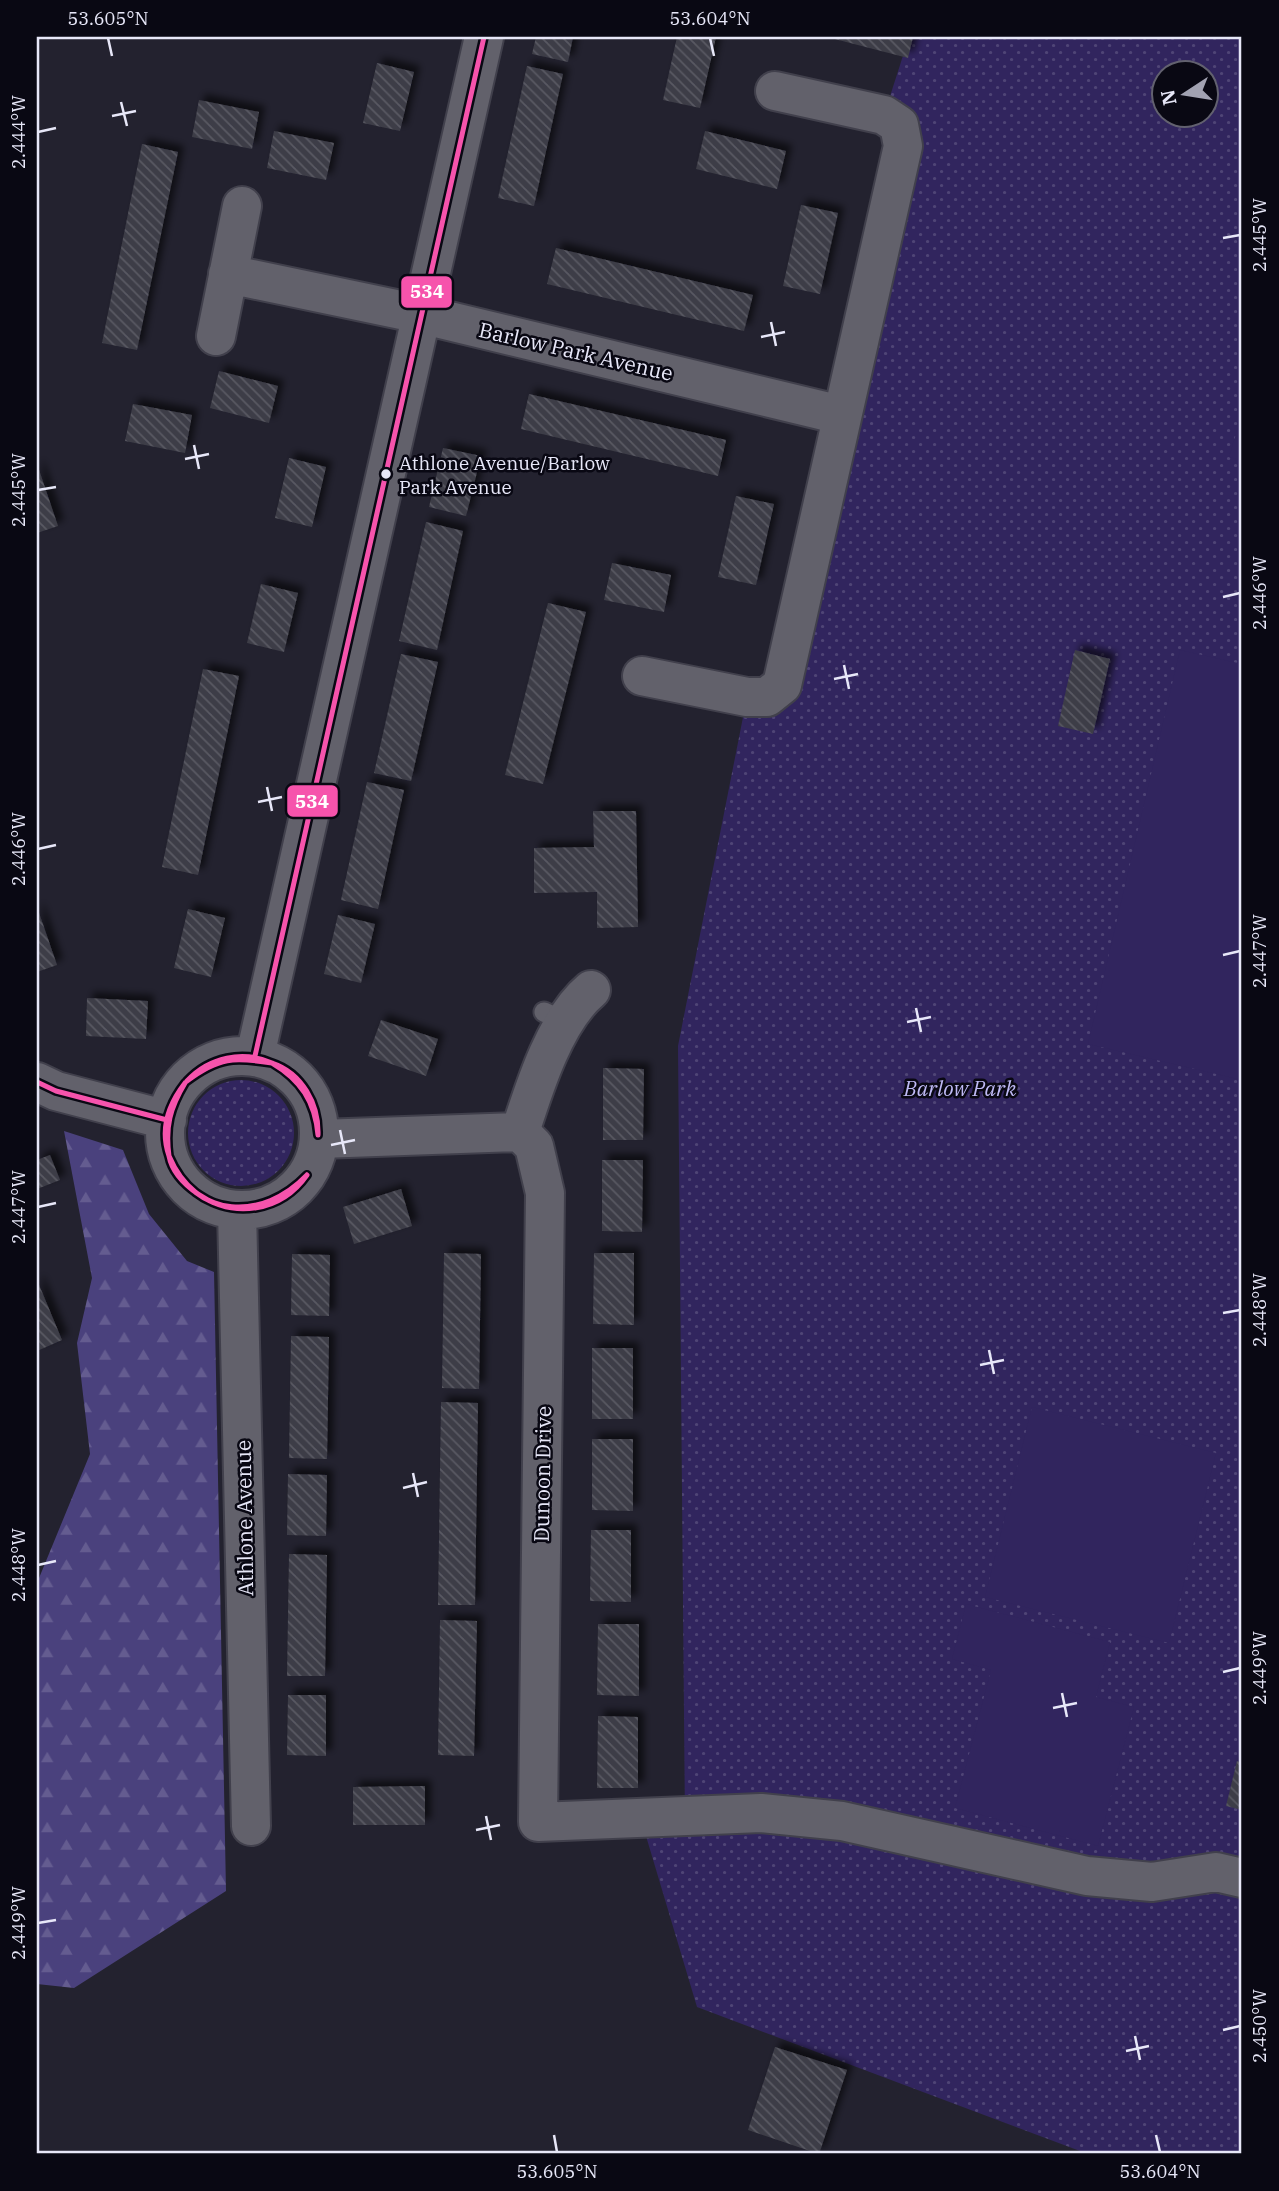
<svg xmlns="http://www.w3.org/2000/svg" width="1279" height="2191" font-family="'IBM Plex Serif',serif">
	<style>
		.green { fill: url(#green-dots); fill-rule: evenodd }
		.forest { fill: url(#forest-firs) }
		.pitch { fill: #31255e }
		.building { fill: url(#building-back-hatch); filter: url(#shadow) }
		.lines { fill: none; stroke-linecap: round; stroke-linejoin: round }
		.service-casing { stroke: #41404c; stroke-width: 23 }
		.minor-casing { stroke: #41404c; stroke-width: 42 }
		.service { stroke: #62616b; stroke-width: 19 }
		.minor { stroke: #62616b; stroke-width: 38 }
		.bus-1-casing { stroke: #090813; stroke-width: 10 }
		.bus-1 { stroke: #f653ac; stroke-width: 5 }
		.ticks { fill: none; stroke: #e7e7f8; stroke-width: 2.5 }
		.bus-dot { fill: #e7e7f8; stroke: #090813; stroke-width: 2.5 }
		.labels { text-anchor: middle; dominant-baseline: central; stroke-width: 5; stroke-linejoin: round; paint-order: stroke }
		.bus-label { font-size: 19px; fill: #e7e7f8; stroke: #090813; text-anchor: start }
		.street-label { font-size: 21px; fill: #e7e7f8; stroke: #090813 }
		.park-label { font-size: 21px; font-style: italic; fill: #bfbaf5; stroke: #090813 }
		.line-badge { stroke: #090813; stroke-width: 2.5 }
		.badge-label { font-size: 19px; text-anchor: middle; font-weight: bold; fill: #fff }
		.neatline { fill: none; stroke: #e7e7f8; stroke-width: 2.5 }
		.ticks-label { font-size: 18px; text-anchor: middle; fill: #e7e7f8 }
	</style>
	<defs>
		<pattern id="green-dots" width="8" height="8" patternUnits="userSpaceOnUse" patternTransform="scale(1.75)"><rect width="8" height="8" fill="#31255e"/><path d="M2 2h.1M6 6h.1" fill="none" stroke="#4f4576" stroke-width="1.8" stroke-linecap="round"/></pattern>
		<pattern id="forest-firs" width="22" height="20" patternUnits="userSpaceOnUse" patternTransform="scale(1.75)"><rect width="22" height="20" fill="#4a417d"/><path d="M5 1l3.5 6h-7zM16 11l3.5 6h-7z" fill="#645c90"/></pattern>
		<pattern id="building-back-hatch" width="6" height="6" patternUnits="userSpaceOnUse" patternTransform="scale(1.75)"><rect width="6" height="6" fill="#3d3d47"/><path d="M-1 5l2 2M0 0l6 6M5-1l2 2" fill="none" stroke="#595962"/></pattern>
		<filter id="shadow"><feDropShadow dx="6" dy="-6" stdDeviation="3.5" flood-color="#0009"/></filter>
	</defs>
	<rect width="100%" height="100%" fill="#23222f"/>
	<path class="green" d="M 909,37 L 1242,37 L 1242,2154 L 1088,2154 L 697,2007 L 643,1826 L 685,1824 L 678,1046 L 747,697 L 767,697 L 903,146 L 884,115 ZM 1164,74 L 1206,74 L 1206,116 L 1164,116 Z
		M188 1133a53 53 0 1 1 106 0a53 53 0 1 1-106 0Z"/>
	<path class="forest" d="M 64,1131 L 123,1150 L 149,1214 L 187,1261 L 214,1272 L 226,1891 L 74,1988 L 37,1984 L 37,1583 L 90,1454 L 77,1343 L 92,1278 Z"/>
	<path class="pitch" d="M 1242,414 L 1242,461 L 1229,457 Z
		M 1180,650 L 1242,664 L 1242,1080 L 1088,1044 Z
		M 1032,1407 L 1216,1453 L 1169,1643 L 985,1597 Z
		M 966,1604 L 1110,1642 L 1096,1697 L 1134,1707 L 1098,1846 L 955,1808 L 991,1670 L 952,1659 Z"/>
	<path class="building" d="M 536,37 L 573,37 L 568,62 L 532,54 Z
		M 677,37 L 716,37 L 700,108 L 663,100 Z
		M 827,37 L 913,37 L 908,58 Z
		M 377,63 L 414,72 L 400,131 L 363,123 Z
		M 527,66 L 563,74 L 534,206 L 498,198 Z
		M 199,100 L 259,112 L 252,149 L 192,137 Z
		M 274,131 L 334,143 L 326,180 L 267,168 Z
		M 705,131 L 786,151 L 777,189 L 696,169 Z
		M 142,144 L 178,152 L 137,350 L 102,343 Z
		M 801,205 L 838,213 L 820,294 L 783,286 Z
		M 556,248 L 753,295 L 744,331 L 547,284 Z
		M 219,371 L 278,386 L 269,423 L 210,408 Z
		M 529,394 L 726,440 L 718,476 L 521,429 Z
		M 133,404 L 192,415 L 185,453 L 125,441 Z
		M 443,448 L 481,456 L 466,516 L 429,507 Z
		M 289,458 L 326,467 L 312,527 L 275,518 Z
		M 37,464 L 58,526 L 37,533 Z
		M 736,496 L 774,504 L 756,585 L 718,577 Z
		M 426,522 L 463,531 L 437,650 L 399,641 Z
		M 612,563 L 671,575 L 664,612 L 604,600 Z
		M 261,584 L 298,593 L 284,652 L 247,643 Z
		M 548,603 L 586,612 L 543,784 L 505,775 Z
		M 1075,650 L 1110,659 L 1093,734 L 1058,726 Z
		M 401,654 L 438,662 L 411,781 L 374,773 Z
		M 203,669 L 239,676 L 198,875 L 162,867 Z
		M 367,782 L 404,790 L 378,909 L 341,900 Z
		M 593,811 L 636,811 L 638,927 L 597,928 L 597,892 L 534,893 L 534,848 L 594,847 Z
		M 37,907 L 57,965 L 37,972 Z
		M 188,909 L 225,918 L 211,977 L 174,968 Z
		M 338,915 L 375,924 L 361,983 L 324,974 Z
		M 87,998 L 148,1001 L 146,1039 L 86,1036 Z
		M 381,1020 L 438,1039 L 426,1076 L 368,1056 Z
		M 603,1068 L 644,1069 L 643,1140 L 603,1140 Z
		M 50,1155 L 60,1180 L 37,1189 L 37,1160 Z
		M 602,1160 L 643,1160 L 642,1232 L 602,1231 Z
		M 401,1189 L 412,1226 L 354,1244 L 343,1207 Z
		M 444,1253 L 481,1254 L 479,1389 L 442,1388 Z
		M 594,1253 L 634,1253 L 634,1325 L 593,1324 Z
		M 292,1254 L 330,1255 L 329,1316 L 291,1315 Z
		M 37,1280 L 62,1340 L 37,1351 Z
		M 291,1336 L 329,1337 L 327,1459 L 289,1458 Z
		M 592,1348 L 633,1348 L 633,1419 L 592,1419 Z
		M 441,1402 L 478,1403 L 475,1605 L 438,1605 Z
		M 592,1439 L 633,1439 L 633,1511 L 592,1510 Z
		M 288,1474 L 327,1475 L 326,1536 L 287,1535 Z
		M 591,1530 L 631,1530 L 631,1602 L 590,1601 Z
		M 289,1554 L 327,1555 L 325,1676 L 287,1676 Z
		M 440,1620 L 477,1621 L 474,1756 L 438,1755 Z
		M 598,1624 L 639,1624 L 639,1696 L 597,1695 Z
		M 288,1695 L 326,1695 L 326,1756 L 287,1755 Z
		M 598,1716 L 638,1717 L 638,1788 L 597,1788 Z
		M 1237,1761 L 1242,1763 L 1242,1810 L 1226,1806 Z
		M 425,1786 L 425,1825 L 353,1825 L 353,1787 Z
		M 775,2047 L 847,2070 L 819,2154 L 748,2130 Z"/>
	<g class="lines">
		<g class="service-casing">
			<path id="service" d="M 544,1012 L 566,1022"/>
		</g>
		<g class="minor-casing">
			<path id="minor" d="M 228,274 L 420,314 L 841,415
				M 216,336 L 242,206
				M 642,676 L 747,697 L 767,697 L 782,685 L 903,146 L 899,125 L 884,115 L 775,91
				M 255,1056 L 484,37
				M165 1133a77 77 0 1 1 154 0a77 77 0 1 1-154 0Z
				M 37,1082 L 56,1091 L 167,1120
				M 520,1132 C 534,1088 555,1020 591,990
				M 320,1139 L 520,1132 L 534,1146 L 545,1193 L 538,1822 L 761,1813 L 842,1821 L 1087,1876 L 1152,1882 L 1216,1872 L 1242,1878
				M 237,1210 L 251,1826"/>
		</g>
		<use href="#service" class="service"/>
		<use href="#minor" class="minor"/>
		<g class="bus-1-casing">
			<path id="bus-1" d="M 255,1056 L 484,37
				M 272,1063 C 302,1073 319,1104 318,1135
				M 272,1063 C 301,1080 315,1102 318,1135
				M 187,1081 C 209,1057 243,1050 272,1063
				M 187,1081 C 219,1057 234,1057 272,1063
				M 37,1082 L 56,1091 L 167,1120
				M 169,1156 C 196,1220 263,1221 307,1175
				M 169,1156 C 172,1172 185,1185 198,1194 C 234,1219 281,1212 307,1175
				M 169,1156 C 160,1130 168,1105 185,1083
				M 169,1156 C 165,1127 170,1108 185,1083"/>
		</g>
		<use href="#bus-1" class="bus-1"/>
	</g>
	<path class="ticks" d="M 108,38 L 112,56M 710,38 L 714,56M 121,102 L 127,126M 112,116 L 136,111M 38,132 L 56,128M 1223,238 L 1240,235M 771,322 L 776,346M 761,337 L 785,332M 194,445 L 199,469M 185,459 L 209,454M 38,490 L 56,487M 1223,597 L 1240,593M 844,665 L 849,689M 834,679 L 858,674M 267,787 L 272,811M 258,802 L 282,797M 38,849 L 56,845M 1223,955 L 1240,951M 916,1008 L 921,1032M 907,1022 L 931,1017M 340,1130 L 345,1154M 331,1145 L 355,1140M 38,1207 L 56,1203M 1223,1313 L 1240,1310M 989,1350 L 994,1374M 980,1365 L 1004,1360M 413,1473 L 418,1497M 403,1488 L 427,1482M 38,1565 L 56,1561M 1223,1672 L 1240,1668M 1062,1693 L 1067,1717M 1053,1708 L 1077,1703M 486,1816 L 491,1840M 476,1830 L 500,1825M 38,1923 L 56,1920M 1223,2030 L 1240,2026M 1135,2036 L 1140,2060M 1126,2051 L 1149,2046M 554,2135 L 557,2152M 1156,2135 L 1160,2152"/>
	<circle class="bus-dot" cx="386" cy="474" r="6"/>
	<g class="labels">
		<g class="bus-label">
			<text x="399" y="463">Athlone Avenue/Barlow<tspan x="399" dy="24">Park Avenue</tspan></text>
		</g>
		<g class="street-label">
			<text transform="translate(576 351) rotate(13)">Barlow Park Avenue</text>
			<text transform="translate(542 1474) rotate(-89)">Dunoon Drive</text>
			<text transform="translate(244 1518) rotate(-91)">Athlone Avenue</text>
		</g>
		<g class="park-label">
			<text x="960" y="1088">Barlow Park</text>
		</g>
	</g>
	<g class="line-badge">
		<rect x="400" y="275" width="53" height="34" rx="7" fill="#f653ac"/>
		<rect x="286" y="784" width="53" height="34" rx="7" fill="#f653ac"/>
	</g>
	<g class="badge-label">
		<text x="427" y="298">534</text>
		<text x="312" y="808">534</text>
	</g>
	<rect width="1279" height="2191" fill="none" stroke="#090813" stroke-width="77"/>
	<g transform="translate(1185 94) rotate(258)"><circle r="33" fill="#090813" stroke="#62616f" stroke-width="2"/>
	<path d="M0-5L12 26L0 18L-12 26Z" fill="#a2a2b2"/>
	<text y="-10" font-size="19" font-weight="bold" text-anchor="middle" fill="#e7e7f8">N</text>
	</g>
	<rect x="38" y="38" width="1202" height="2114" class="neatline"/>
	<g class="ticks-label">
		<text x="108" y="25">53.605°N</text>
		<text x="710" y="25">53.604°N</text>
		<text transform="translate(19 132) rotate(-90)" y="6">2.444°W</text>
		<text transform="translate(1260 235) rotate(-90)" y="6">2.445°W</text>
		<text transform="translate(19 490) rotate(-90)" y="6">2.445°W</text>
		<text transform="translate(1260 593) rotate(-90)" y="6">2.446°W</text>
		<text transform="translate(19 849) rotate(-90)" y="6">2.446°W</text>
		<text transform="translate(1260 951) rotate(-90)" y="6">2.447°W</text>
		<text transform="translate(19 1207) rotate(-90)" y="6">2.447°W</text>
		<text transform="translate(1260 1310) rotate(-90)" y="6">2.448°W</text>
		<text transform="translate(19 1565) rotate(-90)" y="6">2.448°W</text>
		<text transform="translate(1260 1668) rotate(-90)" y="6">2.449°W</text>
		<text transform="translate(19 1923) rotate(-90)" y="6">2.449°W</text>
		<text transform="translate(1260 2026) rotate(-90)" y="6">2.450°W</text>
		<text x="557" y="2178">53.605°N</text>
		<text x="1160" y="2178">53.604°N</text>
	</g>
</svg>
